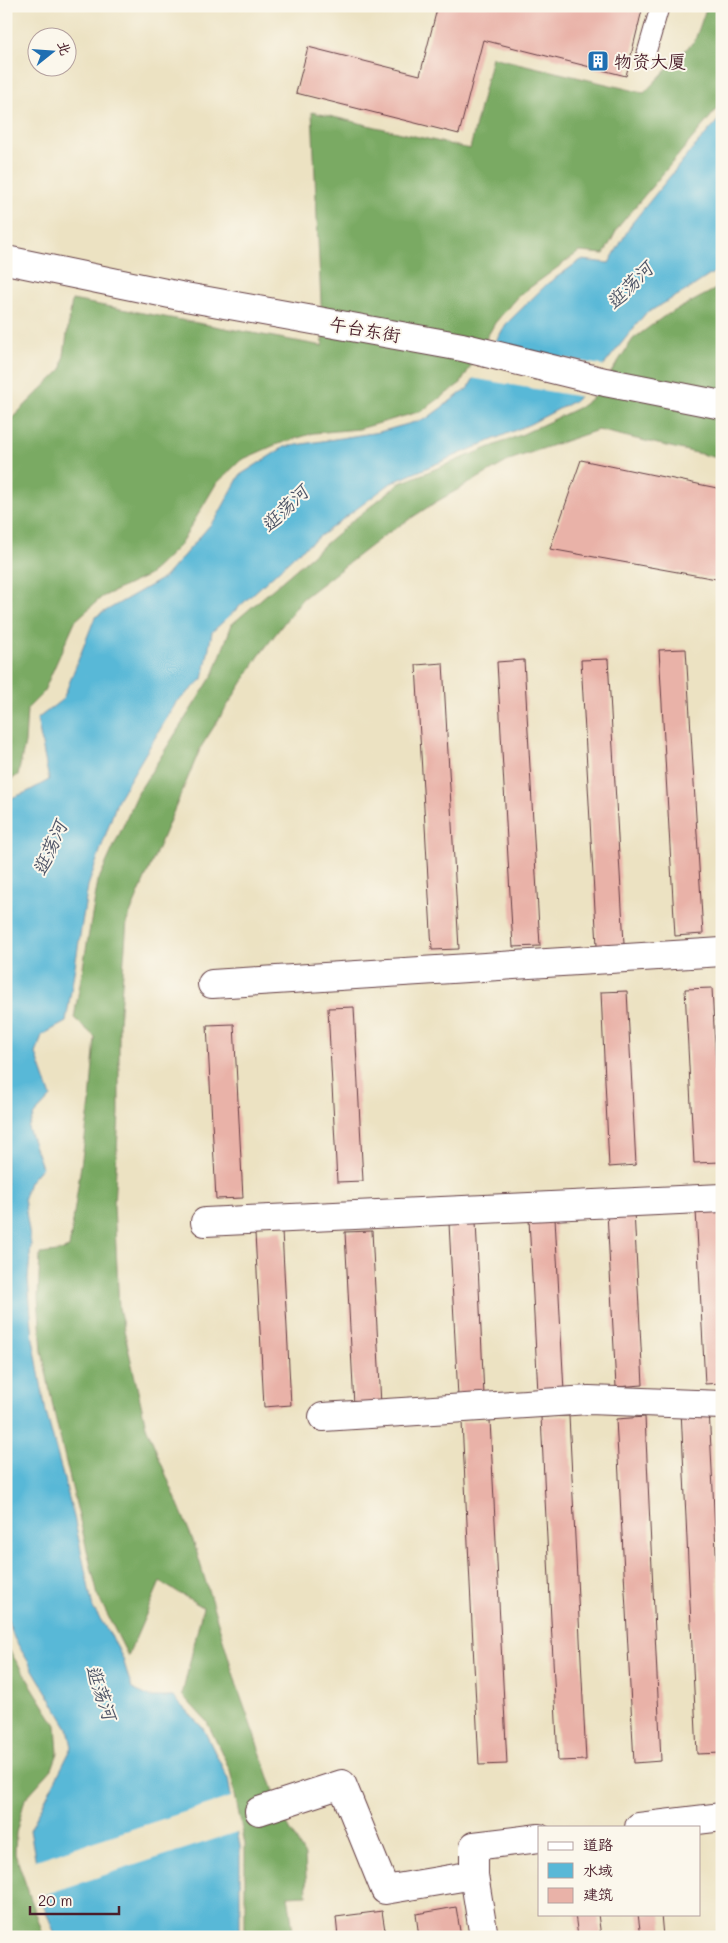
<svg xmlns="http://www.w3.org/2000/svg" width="728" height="1943" font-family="Mali,'LXGW WenKai TC',sans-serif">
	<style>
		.forest { fill: #7aaa64; stroke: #626448 }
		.water { fill: #59b8d7; stroke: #526c81 }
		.pier { fill: #ece2c2 }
		.building { fill: #e9b2a8 }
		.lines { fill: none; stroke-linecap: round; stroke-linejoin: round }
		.lane-casing { stroke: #623c42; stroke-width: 20 }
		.street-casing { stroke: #623c42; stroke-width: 30 }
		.lane { stroke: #fff; stroke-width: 18 }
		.street { stroke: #fff; stroke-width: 28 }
		.labels { text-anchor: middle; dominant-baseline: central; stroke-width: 4; stroke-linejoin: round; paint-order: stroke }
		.poi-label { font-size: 18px; fill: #4a1f2b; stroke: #fbf7ec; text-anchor: start }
		.street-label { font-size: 18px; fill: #4a1f2b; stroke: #fbf7ec }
		.water-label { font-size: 19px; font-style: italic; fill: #4f5567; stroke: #fbf7ec }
	</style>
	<rect width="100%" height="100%" fill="#fbf7ec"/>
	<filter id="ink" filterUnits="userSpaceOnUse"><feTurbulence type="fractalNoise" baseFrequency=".02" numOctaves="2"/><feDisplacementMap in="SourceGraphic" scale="10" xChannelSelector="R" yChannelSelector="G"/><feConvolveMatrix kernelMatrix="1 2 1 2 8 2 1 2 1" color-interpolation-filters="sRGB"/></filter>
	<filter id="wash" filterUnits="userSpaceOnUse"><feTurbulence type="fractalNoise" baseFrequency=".0096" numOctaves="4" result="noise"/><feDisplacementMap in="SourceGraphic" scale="20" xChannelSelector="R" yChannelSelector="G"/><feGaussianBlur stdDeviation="1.12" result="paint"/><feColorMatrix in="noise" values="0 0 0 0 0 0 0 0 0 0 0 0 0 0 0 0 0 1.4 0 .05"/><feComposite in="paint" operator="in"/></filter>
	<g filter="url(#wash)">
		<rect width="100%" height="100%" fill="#ece2c2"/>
		<path class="forest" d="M 707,6 L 722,6 L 722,103 L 619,226 L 604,254 L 579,252 L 517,297 L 495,323 L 461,383 L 422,411 L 359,429 L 314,433 L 275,445 L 241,460 L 216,484 L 180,545 L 149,575 L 102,597 L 75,621 L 43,693 L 27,709 L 25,743 L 18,775 L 6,783 L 6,424 L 62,369 L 72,300 L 323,346 L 312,112 L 470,149 L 492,57 L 644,93 L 695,40 Z
			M 722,282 L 722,459 L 598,430 L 512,459 L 436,502 L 385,535 L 302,599 L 259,656 L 201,747 L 127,921 L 119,1023 L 119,1113 L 114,1206 L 119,1308 L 146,1426 L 194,1543 L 238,1689 L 283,1817 L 305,1856 L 307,1895 L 288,1896 L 294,1937 L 245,1937 L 245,1844 L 230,1770 L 207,1722 L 182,1695 L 203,1607 L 160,1582 L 128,1656 L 98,1596 L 54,1412 L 42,1351 L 38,1298 L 40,1254 L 57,1252 L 69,1248 L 90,1103 L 95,1037 L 74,1018 L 98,881 L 139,791 L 214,673 L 232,624 L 352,521 L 400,483 L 523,434 L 580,407 L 596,395 L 633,339 L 663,317 L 714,290 Z
			M 6,1645 L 56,1725 L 58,1753 L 52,1769 L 25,1799 L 16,1833 L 15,1853 L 44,1937 L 6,1937 Z"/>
		<path class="water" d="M 722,116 L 722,267 L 689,289 L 645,314 L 576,400 L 530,424 L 391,483 L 295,555 L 212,632 L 203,679 L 176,703 L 118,799 L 88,886 L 66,1022 L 42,1035 L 36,1054 L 51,1097 L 34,1115 L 28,1128 L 42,1167 L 29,1182 L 24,1198 L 31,1245 L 28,1279 L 33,1339 L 46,1412 L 74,1517 L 93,1608 L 113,1639 L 123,1659 L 132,1689 L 150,1697 L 173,1697 L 203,1728 L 228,1779 L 240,1846 L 240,1937 L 56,1937 L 44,1906 L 30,1830 L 72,1747 L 68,1728 L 14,1638 L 6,1614 L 6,800 L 27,792 L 49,780 L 37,719 L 63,699 L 95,617 L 165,577 L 217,517 L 240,475 L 284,447 L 379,432 L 426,419 L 468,388 L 506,324 L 547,284 L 581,260 L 609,263 L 632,223 L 689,153 Z"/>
		<path class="pier" d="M 491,344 L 606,366 L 582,397 L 471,378 Z
			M 234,1796 L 240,1831 L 40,1896 L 33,1861 Z"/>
		<g id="blocks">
			<path class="building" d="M 427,6 L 643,6 L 626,76 L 483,40 L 459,134 L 296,93 L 308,47 L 420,75 L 437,9 Z
				M 581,460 L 722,489 L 722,580 L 550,549 Z
				M 686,649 L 703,934 L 675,936 L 659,650 Z
				M 608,659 L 624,944 L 597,946 L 581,660 Z
				M 524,660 L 540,946 L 513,947 L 497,662 Z
				M 443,663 L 459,949 L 432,950 L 416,665 Z
				M 712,988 L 721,1162 L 694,1163 L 685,989 Z
				M 627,991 L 636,1165 L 609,1167 L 601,992 Z
				M 354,1007 L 363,1181 L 337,1182 L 328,1008 Z
				M 234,1024 L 243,1198 L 216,1199 L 207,1025 Z
				M 722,1209 L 722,1383 L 705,1384 L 696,1210 Z
				M 634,1211 L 643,1385 L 616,1387 L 607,1212 Z
				M 555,1218 L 564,1392 L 538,1393 L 529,1219 Z
				M 476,1221 L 484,1396 L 458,1397 L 449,1223 Z
				M 282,1231 L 291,1405 L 264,1407 L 255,1233 Z
				M 372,1231 L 381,1405 L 354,1406 L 345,1232 Z
				M 709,1409 L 722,1672 L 722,1753 L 697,1754 L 681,1410 Z
				M 569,1416 L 586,1760 L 558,1761 L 541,1417 Z
				M 645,1417 L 661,1761 L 634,1763 L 616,1419 Z
				M 490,1420 L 507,1764 L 479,1765 L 462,1422 Z
				M 456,1907 L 461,1937 L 419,1937 L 416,1914 Z
				M 382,1911 L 386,1937 L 338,1937 L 336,1917 Z
				M 575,1914 L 598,1914 L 601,1937 L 578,1937 Z
				M 638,1914 L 661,1914 L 663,1937 L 641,1937 Z"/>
		</g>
	</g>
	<g filter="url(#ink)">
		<use href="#blocks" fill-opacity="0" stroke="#623c42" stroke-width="1"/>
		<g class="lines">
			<g class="lane-casing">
				<path id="lane" d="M 645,58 L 660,6"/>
			</g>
			<g class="street-casing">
				<path id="street" d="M 6,260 L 180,296 L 462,347 L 605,382 L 722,405
					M 212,984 L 722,952
					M 205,1222 L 722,1198
					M 323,1417 L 589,1400 L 722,1405
					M 259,1811 L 342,1784 L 385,1890 L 474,1875 L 484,1937
					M 639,1827 L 722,1817
					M 474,1875 L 474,1846 L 539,1838"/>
			</g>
			<use href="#lane" class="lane"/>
			<use href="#street" class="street"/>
		</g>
	</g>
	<defs>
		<g id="building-square" transform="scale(1.125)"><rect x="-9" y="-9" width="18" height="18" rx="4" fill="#1f6fb2" stroke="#fbf7ec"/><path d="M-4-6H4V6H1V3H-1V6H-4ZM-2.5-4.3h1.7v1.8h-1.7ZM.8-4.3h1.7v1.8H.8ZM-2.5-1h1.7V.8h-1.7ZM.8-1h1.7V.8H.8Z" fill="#fff"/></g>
	</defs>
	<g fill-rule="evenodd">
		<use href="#building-square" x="598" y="61"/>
	</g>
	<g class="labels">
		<g class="poi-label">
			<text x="614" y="61">物资大厦</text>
		</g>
		<g class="street-label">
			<text transform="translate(365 329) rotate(10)">午台东街</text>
		</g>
		<g class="water-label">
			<text transform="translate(629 285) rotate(-45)">逛荡河</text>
			<text transform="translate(284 508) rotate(-44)">逛荡河</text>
			<text transform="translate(49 848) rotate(-66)">逛荡河</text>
			<text transform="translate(102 1692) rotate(71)">逛荡河</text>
		</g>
	</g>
	<rect width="728" height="1943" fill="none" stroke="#fbf7ec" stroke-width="25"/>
	<rect x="538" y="1826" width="162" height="90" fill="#fbf7ec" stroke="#b4a19f"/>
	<rect x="548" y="1842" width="25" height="8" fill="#ffffff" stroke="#b4a19f"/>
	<text x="583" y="1850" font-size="15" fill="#4a1f2b">道路</text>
	<rect x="548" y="1863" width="25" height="15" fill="#59b8d7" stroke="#b4a19f"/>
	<text x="583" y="1876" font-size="15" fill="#4a1f2b">水域</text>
	<rect x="548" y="1888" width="25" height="15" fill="#e9b2a8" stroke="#b4a19f"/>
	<text x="583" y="1900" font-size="15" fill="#4a1f2b">建筑</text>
	<g transform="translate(52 52) rotate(73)"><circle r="24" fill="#fbf7ec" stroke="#b4a19f"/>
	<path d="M0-4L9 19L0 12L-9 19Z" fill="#1f6fb2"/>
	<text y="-8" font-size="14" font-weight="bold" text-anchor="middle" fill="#4a1f2b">北</text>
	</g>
	<path d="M30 1906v8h89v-8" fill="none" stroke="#4a1f2b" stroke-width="2.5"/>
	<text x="38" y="1906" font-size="15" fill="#4a1f2b" stroke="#fbf7ec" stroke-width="4" paint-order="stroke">20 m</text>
</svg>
